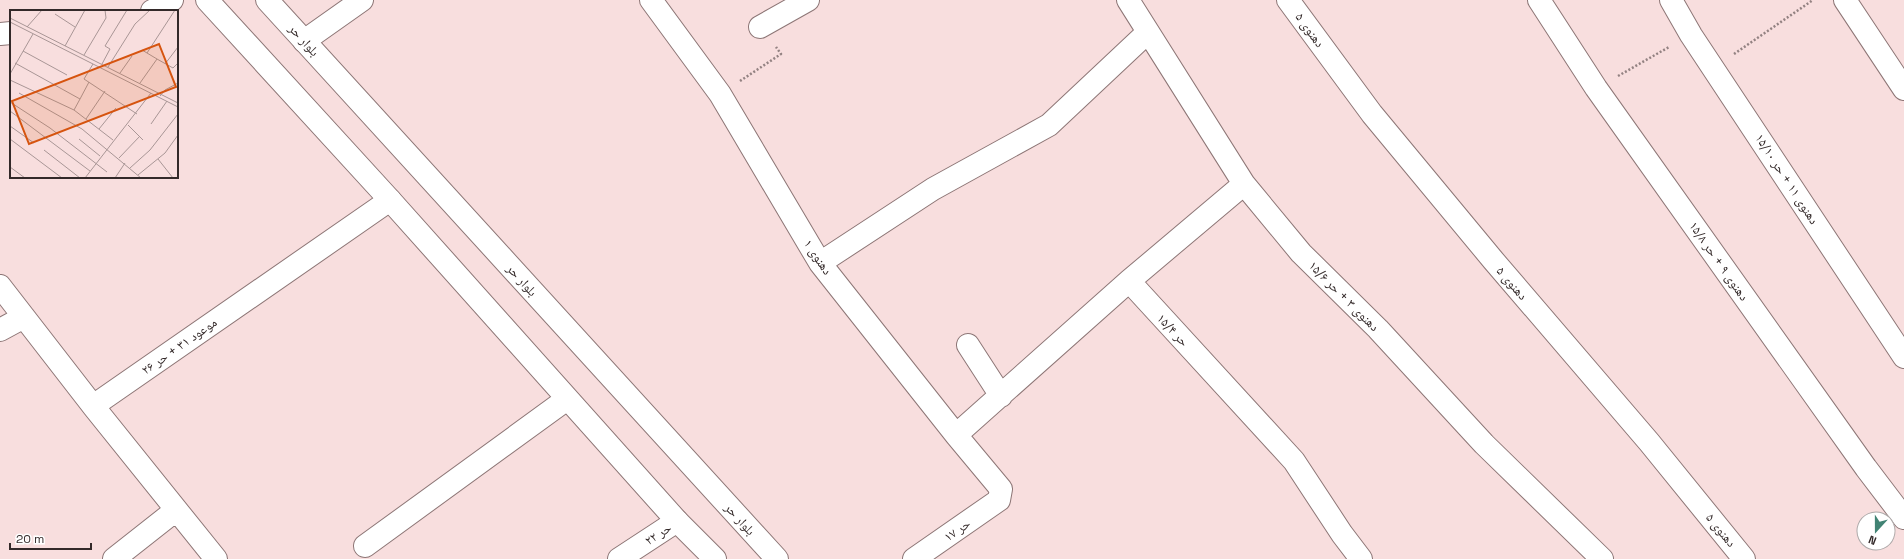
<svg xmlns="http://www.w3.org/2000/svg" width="1904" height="559" font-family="'Space Grotesk','Noto Naskh Arabic',sans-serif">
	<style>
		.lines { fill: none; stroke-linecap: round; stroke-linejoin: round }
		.minor-casing { stroke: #8d7676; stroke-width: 24 }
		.major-casing { stroke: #8d7676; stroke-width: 24 }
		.path { stroke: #938282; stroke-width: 2.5; stroke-dasharray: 2 2; stroke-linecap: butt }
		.minor { stroke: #fff; stroke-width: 22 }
		.major { stroke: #fff; stroke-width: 22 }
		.labels { text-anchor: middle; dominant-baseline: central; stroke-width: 4; stroke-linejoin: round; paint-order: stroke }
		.street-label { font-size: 13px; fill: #332929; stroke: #fff }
		.inset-road { fill: none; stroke: #a99696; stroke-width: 1 }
		.view { fill: #d6540f; fill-opacity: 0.15; stroke: #d6540f; stroke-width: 2 }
		.inset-edge { fill: none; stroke: #332929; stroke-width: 2 }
	</style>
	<rect width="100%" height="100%" fill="#f8dede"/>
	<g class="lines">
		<g class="minor-casing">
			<path id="minor" d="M 651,0 L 720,94 L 820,263 L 956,435 L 1001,489 L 999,500 L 914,559
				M 1128,0 L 1244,184 L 1301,253 L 1378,329 L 1484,444 L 1602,559
				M 1288,0 L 1372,114 L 1493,260 L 1649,442 L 1744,559
				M 1539,0 L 1596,88 L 1866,468 L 1904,518
				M 1671,0 L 1691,35 L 1904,357
				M 1845,0 L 1904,89
				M 152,11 L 172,0
				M 760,27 L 808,0
				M 0,34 L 11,33
				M 304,41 L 362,0
				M 820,263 L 933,189 L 1049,125 L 1148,32
				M 1129,281 L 1244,184
				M 0,286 L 93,406 L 390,200
				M 0,330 L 24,317
				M 968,345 L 1001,396
				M 93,406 L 216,559
				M 956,435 L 1129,281 L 1294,461 L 1342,534 L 1361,559
				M 365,546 L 567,399
				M 114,559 L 176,510
				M 619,559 L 677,521"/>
		</g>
		<g class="major-casing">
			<path id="major" d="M 207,0 L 390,200 L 677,521 L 715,559
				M 267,0 L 777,559"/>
		</g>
		<path class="path" d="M 1734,54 L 1813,0
			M 1618,76 L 1669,47
			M 740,81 L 781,54 L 776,47"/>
		<use href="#minor" class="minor"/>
		<use href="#major" class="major"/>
	</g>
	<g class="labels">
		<g class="street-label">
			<text transform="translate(1310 30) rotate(54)">دهنوی ۵</text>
			<text transform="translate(304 40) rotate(48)">بلوار حر</text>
			<text transform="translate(1787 179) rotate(57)">دهنوی ۱۱ + حر ۱۵/۱۰</text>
			<text transform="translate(818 257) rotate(56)">دهنوی ۱</text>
			<text transform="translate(1719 261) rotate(55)">دهنوی ۹ + حر ۱۵/۸</text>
			<text transform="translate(522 280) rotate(48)">بلوار حر</text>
			<text transform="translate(1512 283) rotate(49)">دهنوی ۵</text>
			<text transform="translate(1344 296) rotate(45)">دهنوی ۳ + حر ۱۵/۶</text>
			<text transform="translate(1173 330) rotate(47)">حر ۱۵/۴</text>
			<text transform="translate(179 346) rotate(-35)">موعود ۳۱ + حر ۲۶</text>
			<text transform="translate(740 519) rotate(48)">بلوار حر</text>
			<text transform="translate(957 530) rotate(-35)">حر ۱۷</text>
			<text transform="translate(1721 530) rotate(51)">دهنوی ۵</text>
			<text transform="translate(658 534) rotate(-33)">حر ۲۲</text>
		</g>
	</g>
	<g transform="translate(10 10)">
		<rect width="168" height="168" fill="#f8dede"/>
		<path class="inset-road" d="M 45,4 L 65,17M 0,8 L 168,93M 0,12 L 168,97M 17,17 L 32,0M 55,36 L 75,0M 132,40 L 147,49M 13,41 L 57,65M 137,43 L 165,0M 74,45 L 96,8 L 95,0M 5,53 L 70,89 L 79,72M 83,54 L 74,69 L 127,104M 92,54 L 100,39 L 95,36 L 117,0M 155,54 L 168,37M 98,57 L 125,14 L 140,0M 110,63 L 122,46M 0,64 L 23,24M 0,70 L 64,100 L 103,130M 130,73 L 147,49 L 163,58 L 168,53M 9,83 L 72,119 L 131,168M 150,86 L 155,80 L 168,73M 0,92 L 40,118 L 97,162M 64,100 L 70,89M 0,101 L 80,161M 76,109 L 95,81M 141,114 L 157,91M 118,115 L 133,130M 0,116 L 24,133M 89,119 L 106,98M 0,129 L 52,168M 69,129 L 90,146M 34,140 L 70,168M 109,148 L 130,126M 148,149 L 163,168M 0,157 L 15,168M 120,158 L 140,140 L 168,104M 128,165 L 155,143 L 168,125M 75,168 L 141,83M 105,168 L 115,153"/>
		<path class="view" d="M 149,34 L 166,77 L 19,134 L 2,91 Z"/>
		<rect width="168" height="168" class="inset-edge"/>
	</g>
	<g transform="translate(1876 531) rotate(201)"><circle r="19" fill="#ffffff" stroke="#ada9a9"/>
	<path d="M0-3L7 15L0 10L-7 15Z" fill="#418374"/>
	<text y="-6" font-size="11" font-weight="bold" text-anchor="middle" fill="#332929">N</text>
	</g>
	<path d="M10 543v6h81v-6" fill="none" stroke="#332929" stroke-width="2"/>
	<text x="16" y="543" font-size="12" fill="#332929" stroke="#ffffff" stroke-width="3" paint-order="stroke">20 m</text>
</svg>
